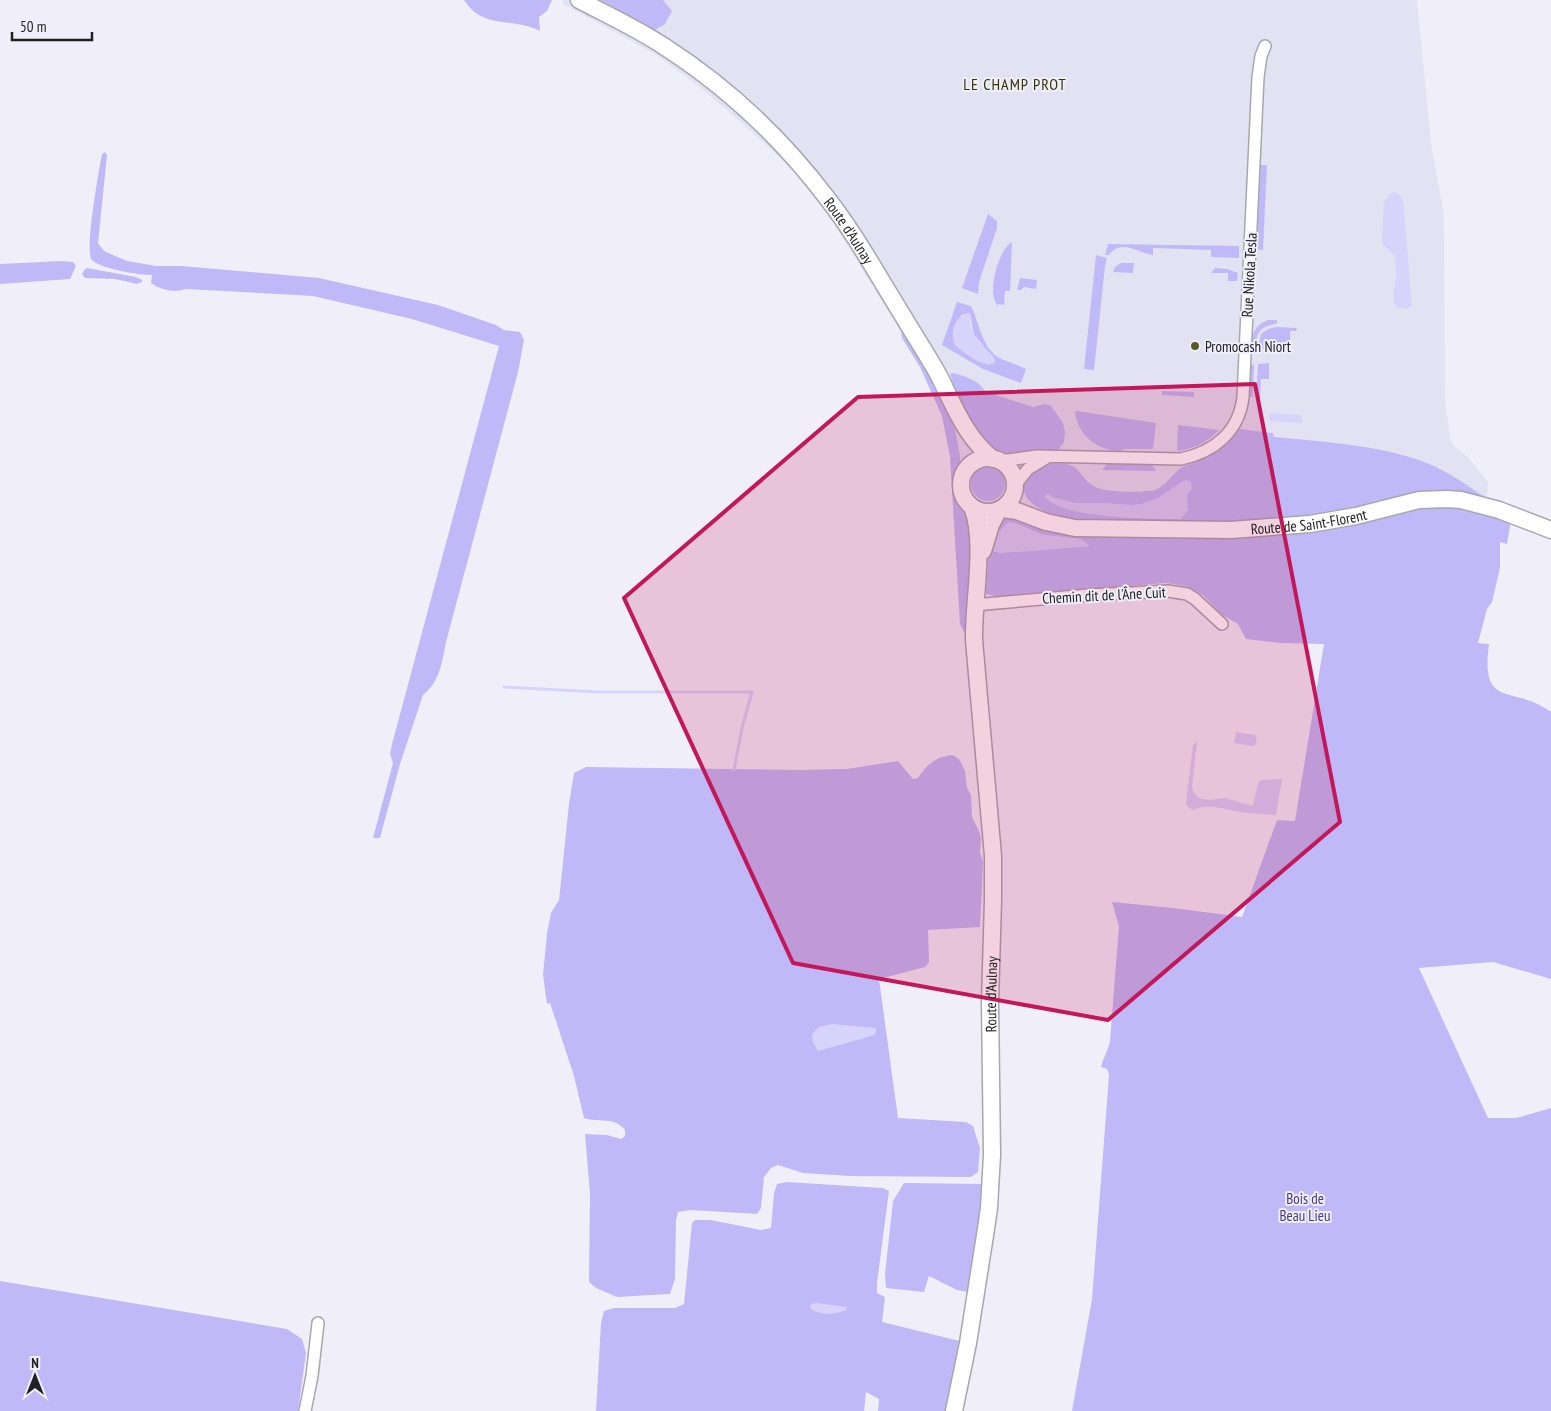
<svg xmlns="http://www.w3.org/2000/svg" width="1551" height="1411" font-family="'PT Sans Narrow',sans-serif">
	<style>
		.built { fill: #e3e2f3 }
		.green { fill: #c0b9f7; fill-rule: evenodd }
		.water { fill: #d7d3fb }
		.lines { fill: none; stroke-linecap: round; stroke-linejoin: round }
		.stream { stroke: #d7d3fb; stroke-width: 3 }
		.street-casing { stroke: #a7a7b0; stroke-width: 14 }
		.secondary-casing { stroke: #a7a7b0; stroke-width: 19 }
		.street { stroke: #fff; stroke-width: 11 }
		.secondary { stroke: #fff; stroke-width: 16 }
		.marked { fill: #c2185b; fill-opacity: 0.2; stroke: #c2185b; stroke-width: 4; stroke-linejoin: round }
		.poi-dot { fill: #595926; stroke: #f0eff9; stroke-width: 2 }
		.labels { text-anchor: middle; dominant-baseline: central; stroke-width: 4; stroke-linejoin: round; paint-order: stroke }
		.street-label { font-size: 15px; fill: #212024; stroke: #f0eff9 }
		.poi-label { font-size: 15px; fill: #212024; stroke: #f0eff9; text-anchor: start }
		.park-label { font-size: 15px; fill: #483883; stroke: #f0eff9 }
		.neighbourhood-label { font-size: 16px; letter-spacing: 1px; fill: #333308; stroke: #f0eff9 }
	</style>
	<rect width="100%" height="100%" fill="#f0eff9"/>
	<path class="built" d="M 563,0 L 1417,0 L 1431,143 L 1444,215 L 1445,401 L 1450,438 L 1454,446 L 1468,457 L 1488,482 L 1487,501 L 1507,544 L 1493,538 L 999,597 L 986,594 L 959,594 L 950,456 L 942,416 L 920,367 L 902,338 L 901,332 L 834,224 L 797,173 L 735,117 L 698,86 L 655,54 L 563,4 Z"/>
	<path class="green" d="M 464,0 L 552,0 L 547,11 L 539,17 L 540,31 C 512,16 484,31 464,0 Z
		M 601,0 L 663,0 L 672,11 L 665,24 L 655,30 Z
		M 105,152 L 107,155 L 98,243 L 104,251 L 127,261 L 156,266 L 182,266 L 319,278 L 438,305 L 496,325 L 504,330 L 520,332 L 524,340 L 518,372 L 446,642 C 442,662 440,682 423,695 L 400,764 L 380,838 L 373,838 L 393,763 L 390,754 L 392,744 L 499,346 L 412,319 L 313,296 L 186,289 C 175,293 160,290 151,283 L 152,275 C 139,275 101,269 92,260 C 84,252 99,170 102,154 Z
		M 1259,165 L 1267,165 L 1263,250 L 1255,249 Z
		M 988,214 L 997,221 L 997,228 L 979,282 L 978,294 L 962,288 Z
		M 1012,242 L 1010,291 L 1005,291 L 1004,305 L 998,304 L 998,306 C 986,294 998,250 1012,242 Z
		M 1108,244 L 1239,246 L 1239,258 L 1211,257 L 1211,250 L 1153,248 L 1153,255 C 1138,253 1121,238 1109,255 L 1105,255 Z
		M 1096,255 L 1107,258 L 1105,266 L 1094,370 L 1084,369 Z
		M 61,261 L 73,262 L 76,266 L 70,279 L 0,284 L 0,264 Z
		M 1121,263 L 1134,263 L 1133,273 L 1113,272 L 1115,267 Z
		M 87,268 L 136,277 L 142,280 L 142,282 L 137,284 L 115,279 L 85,278 L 82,274 L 84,270 Z
		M 1215,268 L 1227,269 L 1238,273 L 1237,281 L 1228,281 L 1228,273 L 1211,273 Z
		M 1020,278 L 1037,280 L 1036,289 L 1024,287 L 1021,290 L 1017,290 Z
		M 957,302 L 971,306 C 979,322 981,343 996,356 C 1001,360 1019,365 1026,369 L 1021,383 L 983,369 L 942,345 ZM 970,313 L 974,335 L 983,345 L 990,365 L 978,361 L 955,345 L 961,315 Z
		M 1268,320 L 1277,320 L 1277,323 C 1260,328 1257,330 1255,349 L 1251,348 C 1251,334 1255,325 1268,320 Z
		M 1276,327 L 1297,328 L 1296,331 L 1290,331 L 1290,343 L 1282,342 L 1282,351 L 1279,351 L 1279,343 L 1271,342 L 1271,350 L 1258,349 L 1261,334 L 1268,329 Z
		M 901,332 L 919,356 L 943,397 L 955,430 L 960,455 L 960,462 L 953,481 L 955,496 L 959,507 L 966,514 L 971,528 L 969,630 L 964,632 L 960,624 L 950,456 L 942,416 L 920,367 L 902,338 Z
		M 1269,363 L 1269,379 L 1261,379 L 1260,398 L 1256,398 L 1258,364 Z
		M 1254,364 L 1253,397 L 1248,397 L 1250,366 Z
		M 953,373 C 961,375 974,379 980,385 C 985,390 985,394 993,394 L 1033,407 L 1045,404 L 1051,406 L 1063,423 L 1065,432 L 1064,442 L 1058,450 L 1010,456 L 996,453 L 985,446 L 959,402 L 950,374 Z
		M 1162,391 L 1194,392 L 1194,397 L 1162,395 Z
		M 1077,411 L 1156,423 L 1153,449 L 1124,449 L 1119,452 C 1097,449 1078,436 1075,412 Z
		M 1178,425 L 1219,430 C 1208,442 1194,449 1177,451 Z
		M 1240,429 L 1273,433 L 1274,437 C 1325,442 1388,445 1436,467 C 1453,475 1469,487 1485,497 L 1483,499 L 1298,521 L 1080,524 C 1062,519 1009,504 1027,476 C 1031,470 1042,465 1050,464 C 1085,459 1077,483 1101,489 C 1113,492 1143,493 1155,490 C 1166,486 1171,475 1181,468 C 1186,464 1193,464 1198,461 C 1214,455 1230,443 1240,429 Z
		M 1107,464 L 1152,465 L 1156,471 L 1102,470 Z
		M971 484a17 17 0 1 1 34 0a17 17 0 1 1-34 0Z
		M 1459,506 L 1511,520 L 1507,544 L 1500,542 L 1500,568 L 1492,602 L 1487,609 L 1478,643 L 1489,644 C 1480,711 1513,684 1551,712 L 1551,979 L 1493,962 L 1419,968 L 1488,1118 L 1516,1118 L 1551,1108 L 1551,1411 L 1072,1411 L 1092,1299 L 1109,1075 L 1107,1069 L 1101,1067 C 1103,1058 1108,1051 1110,1041 L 1119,926 L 1112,902 L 1173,908 L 1242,917 L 1277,820 L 1295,821 L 1324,644 L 1282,643 L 1246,639 L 1238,624 L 1221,614 L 1203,595 L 1185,586 L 1166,583 L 999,597 L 986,594 L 989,548 L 1005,516 L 1233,535 L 1412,507 ZM 1014,523 L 1043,535 L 1080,539 L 1089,546 L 998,553 Z
		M 952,755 L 959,759 L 965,771 L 967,788 L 971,795 L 972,817 L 979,831 L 981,839 L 980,852 L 983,862 L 980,927 L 928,930 L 929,962 L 925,967 L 879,979 L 898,1118 L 966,1122 L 973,1126 L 980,1148 L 978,1172 L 971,1177 L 850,1176 L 803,1173 L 778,1165 L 771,1168 L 764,1177 L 761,1208 L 757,1214 L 691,1210 L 678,1212 L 676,1220 L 675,1279 L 670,1294 L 617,1297 L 596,1288 L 589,1282 L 590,1194 L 585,1134 L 607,1135 L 621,1139 L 625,1136 L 625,1130 C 614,1116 599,1123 584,1118 L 574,1076 L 550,1003 L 547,1004 L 543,975 L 547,933 L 551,913 L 559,900 L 569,804 L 574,773 L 586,767 L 801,770 L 847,769 L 898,761 L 913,779 L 918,778 C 927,764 936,757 952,755 Z
		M 787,1182 L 883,1188 L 889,1191 L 877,1283 L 877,1293 L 885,1297 L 882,1322 L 960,1341 L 948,1411 L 878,1411 L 879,1399 L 866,1392 L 864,1411 L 596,1411 L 601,1323 L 604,1311 L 614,1308 L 675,1308 L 684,1304 L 692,1223 L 695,1220 L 711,1220 L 761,1230 L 771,1228 L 774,1193 L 777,1184 Z
		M 904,1183 L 984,1184 L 978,1233 L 968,1292 L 957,1290 L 929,1276 L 924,1292 L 886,1288 L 885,1274 L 893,1201 Z
		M 0,1281 L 287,1329 L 302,1339 L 306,1353 L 298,1411 L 0,1411 Z"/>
	<path class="water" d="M 1395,192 L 1399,194 L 1403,200 L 1412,305 L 1407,309 L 1397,308 C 1390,298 1394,290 1396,280 C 1397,272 1395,263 1395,255 L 1383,245 L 1382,240 L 1384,202 L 1390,194 Z
		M 970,313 C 969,335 980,342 993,356 L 995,360 L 995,363 C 981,368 965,353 955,345 C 949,331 955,316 970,313 Z
		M 1269,413 L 1302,415 L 1302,423 L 1270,421 Z
		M 1187,480 L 1191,482 L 1192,488 L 1187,495 L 1188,510 L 1181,519 C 1153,519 1060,519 1044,496 L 1049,494 L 1052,497 L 1076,503 L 1105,503 L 1133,505 L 1141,504 L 1158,498 L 1183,481 Z
		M 1009,522 L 1043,535 L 1080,539 L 1090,546 L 1019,552 L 993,552 L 999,531 Z
		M 1236,732 L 1255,735 L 1257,742 L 1254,746 L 1234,743 Z
		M 1197,742 L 1192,787 L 1193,791 L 1198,798 L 1209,800 L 1225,798 L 1253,806 L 1258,783 L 1261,780 L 1282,779 L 1276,815 C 1264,814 1252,814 1240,812 C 1225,810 1208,802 1194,810 L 1189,808 L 1186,804 L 1193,745 Z
		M 832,1024 L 876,1028 L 875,1035 L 818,1051 L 813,1042 L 812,1034 L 819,1027 Z
		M 817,1303 L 847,1307 L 846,1310 C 834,1315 821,1316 810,1308 L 811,1304 Z"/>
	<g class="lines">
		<path class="stream" d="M 504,687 L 599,692 L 752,692 L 742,728 L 734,770"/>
		<g class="street-casing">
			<path id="street" d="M 1000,461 L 1037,456 L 1181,459 C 1214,452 1239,432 1243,397 L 1258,77 L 1261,56 L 1265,46
				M 1016,484 L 1028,469 L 1046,458
				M 974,605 L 1088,595 L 1168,591 L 1187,594 L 1195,599 L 1222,624
				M 305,1411 L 312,1376 L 318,1323"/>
		</g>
		<g class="secondary-casing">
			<g id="secondary">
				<path id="s1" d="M 579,0 C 608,15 638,29 665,47 C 727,87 783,140 827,198 C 856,235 878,276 903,316 C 914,335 927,354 938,374 C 954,405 965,437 993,459"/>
				<circle cx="988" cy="485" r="27"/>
				<path id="s2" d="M 1002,509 L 1017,511 L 1046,522 L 1075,528 L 1231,530 L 1310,524 L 1356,516 L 1419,500 L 1447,499 L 1461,500 L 1499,510 L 1551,530"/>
				<path d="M 983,551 L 991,525 L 998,511"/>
				<path id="s3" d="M 954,1411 L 968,1343 L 986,1229 L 989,1208 L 992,1155 L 990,1002 L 993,900 L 993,856 L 974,640 C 973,602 986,541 972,507"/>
			</g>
		</g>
		<use href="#street" class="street"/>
		<use href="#secondary" class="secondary"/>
	</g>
	<path class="marked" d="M 1255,384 L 1340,822 L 1108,1020 L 793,963 L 624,598 L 858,397 Z"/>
	<circle class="poi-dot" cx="1195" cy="346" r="5"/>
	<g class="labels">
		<g class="street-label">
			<text stroke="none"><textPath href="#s1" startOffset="360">Route d'Aulnay</textPath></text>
			<text transform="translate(1249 275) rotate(-87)">Rue Nikola Tesla</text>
			<text stroke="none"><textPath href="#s2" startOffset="310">Route de Saint-Florent</textPath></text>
			<text transform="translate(1104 595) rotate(-3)">Chemin dit de l'Âne Cuit</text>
			<text stroke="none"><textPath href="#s3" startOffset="420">Route d'Aulnay</textPath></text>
		</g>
		<g class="poi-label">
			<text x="1205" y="346">Promocash Niort</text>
		</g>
		<g class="park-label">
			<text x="1305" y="1198">Bois de<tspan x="1305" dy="17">Beau Lieu</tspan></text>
		</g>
		<g class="neighbourhood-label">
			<text x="1015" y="84">LE CHAMP PROT</text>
		</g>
	</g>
	<g transform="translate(35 1376)" stroke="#f0eff9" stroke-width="4" paint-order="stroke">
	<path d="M0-4L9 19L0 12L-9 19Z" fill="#212024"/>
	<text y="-8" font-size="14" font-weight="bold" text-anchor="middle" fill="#212024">N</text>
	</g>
	<path d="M12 32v8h80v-8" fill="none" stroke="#212024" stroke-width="2.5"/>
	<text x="20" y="32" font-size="15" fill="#212024" stroke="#f0eff9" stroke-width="4" paint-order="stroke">50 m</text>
</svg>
